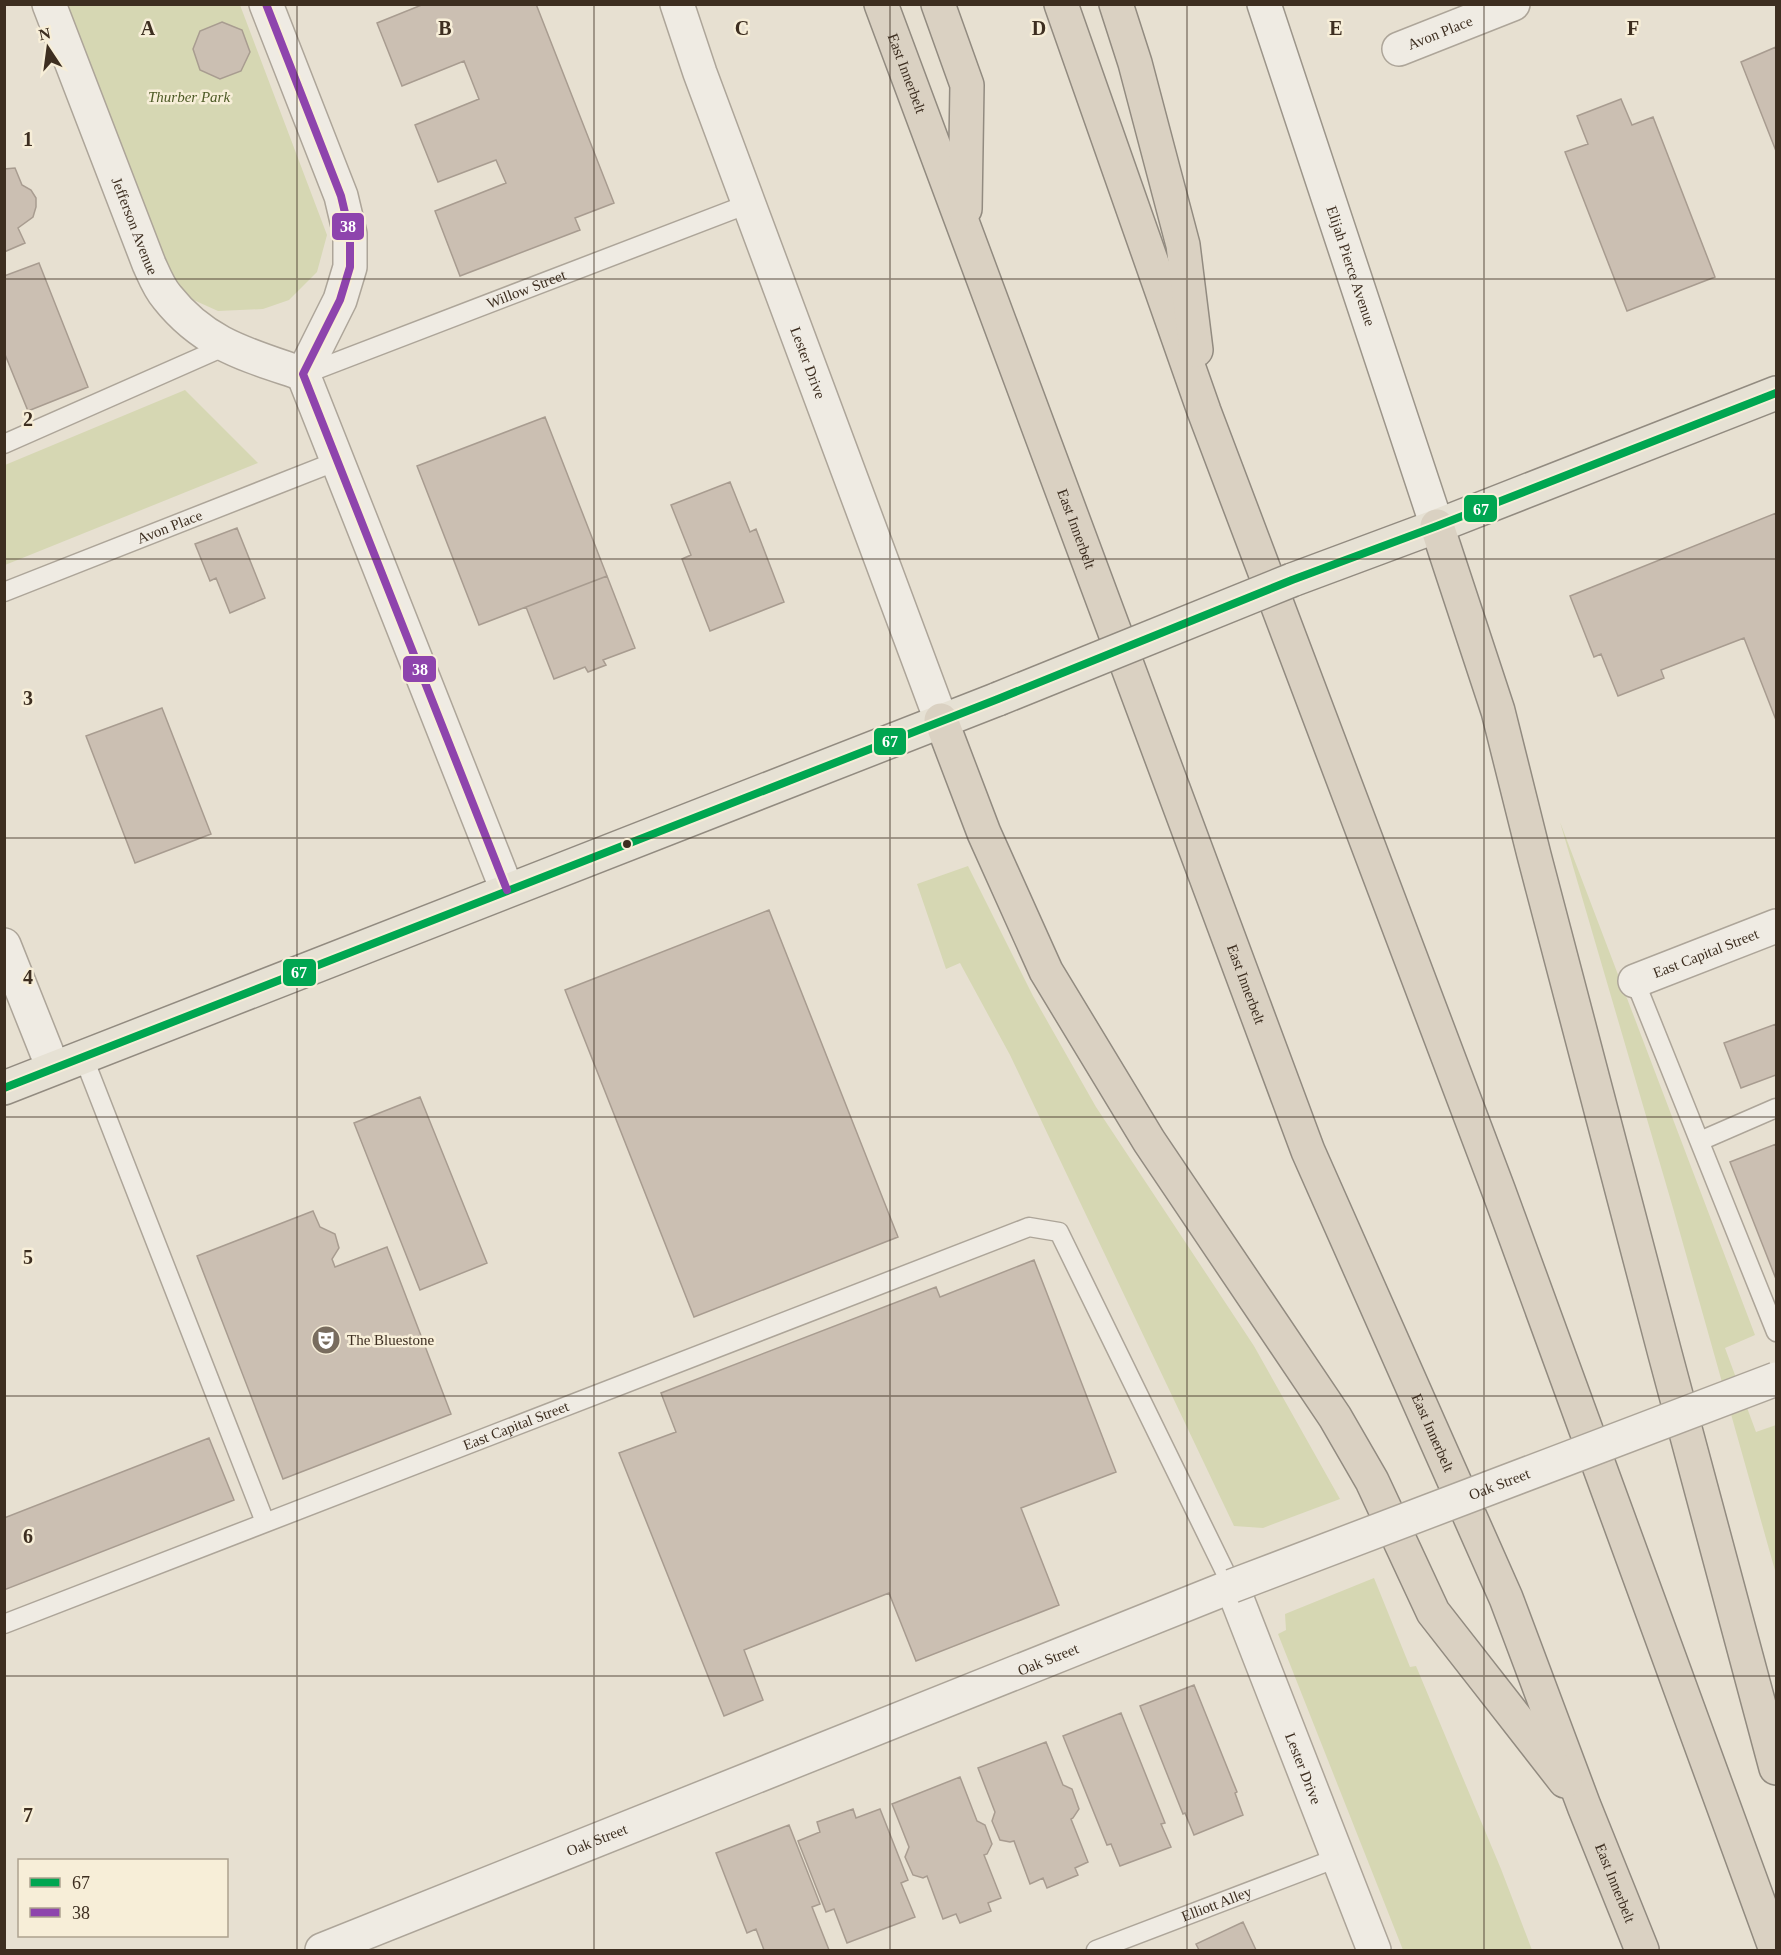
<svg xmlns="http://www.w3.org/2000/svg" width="1781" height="1955" font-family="Georgia,serif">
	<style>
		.green { fill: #d6d7b3 }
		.building { fill: #cbbfb2; stroke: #a89c90; stroke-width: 1.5 }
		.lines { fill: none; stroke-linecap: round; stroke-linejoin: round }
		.service-casing { stroke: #ada599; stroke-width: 21 }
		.minor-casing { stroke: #ada599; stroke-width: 36 }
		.tertiary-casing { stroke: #ada599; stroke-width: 36 }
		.secondary-casing { stroke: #9c958a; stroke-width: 36 }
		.primary-casing { stroke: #928b80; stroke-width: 36 }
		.motorway-casing { stroke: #928b80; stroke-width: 36 }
		.service { stroke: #efebe3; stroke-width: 18 }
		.minor { stroke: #efebe3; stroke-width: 33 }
		.tertiary { stroke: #efebe3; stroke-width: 33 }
		.secondary { stroke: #efebe3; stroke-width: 33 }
		.primary { stroke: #e6e1d4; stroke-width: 33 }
		.motorway { stroke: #dad1c2; stroke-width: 33 }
		.minor-bridge-casing { stroke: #ada599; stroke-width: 36; stroke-linecap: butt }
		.primary-bridge-casing { stroke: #928b80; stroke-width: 36; stroke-linecap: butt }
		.minor-bridge { stroke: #efebe3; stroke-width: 33 }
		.primary-bridge { stroke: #e6e1d4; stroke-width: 33 }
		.bus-1-casing { stroke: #f7eed8; stroke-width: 12 }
		.bus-2-casing { stroke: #f7eed8; stroke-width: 12 }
		.bus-1 { stroke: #00a651; stroke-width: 8 }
		.bus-2 { stroke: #8e44ad; stroke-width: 8 }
		.grid { fill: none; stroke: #3d2e20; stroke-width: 1.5; stroke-opacity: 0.55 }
		.bus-dot { fill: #3d2e20; stroke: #f7eed8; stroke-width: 2 }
		.labels { text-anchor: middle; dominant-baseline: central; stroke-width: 5; stroke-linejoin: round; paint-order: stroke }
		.street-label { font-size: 15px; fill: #3d2e20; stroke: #f7eed8 }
		.park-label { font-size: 15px; font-style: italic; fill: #4d5a26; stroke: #f7eed8 }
		.poi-label { font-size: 15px; fill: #3d2e20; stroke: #f7eed8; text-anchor: start }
		.grid-label { font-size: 20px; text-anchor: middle; font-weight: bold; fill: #3d2e20; stroke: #f7eed8; stroke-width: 5; stroke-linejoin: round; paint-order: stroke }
		.line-badge { stroke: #f7eed8; stroke-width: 2 }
		.badge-label { font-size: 16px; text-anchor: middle; font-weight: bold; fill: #fff }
	</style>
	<rect width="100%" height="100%" fill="#e7e0d1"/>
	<path class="green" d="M 67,5 L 240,5 L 327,235 L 317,272 L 289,300 L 263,309 L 218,311 L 178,293 Z
		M 185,390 L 258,463 L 5,565 L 5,465 Z
		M 1560,822 L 1755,1335 L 1725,1348 L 1756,1432 L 1776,1425 L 1776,1574 L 1673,1208 Z
		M 968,866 L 1033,996 L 1096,1107 L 1254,1346 L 1340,1499 L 1263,1528 L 1234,1526 L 1010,1055 L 960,963 L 946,969 L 917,884 Z
		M 1374,1578 L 1410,1667 L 1416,1666 L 1501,1869 L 1532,1950 L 1403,1950 L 1278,1634 L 1286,1630 L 1285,1614 Z"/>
	<path class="building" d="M 424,4 L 536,4 L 614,203 L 575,218 L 580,230 L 460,276 L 435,211 L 506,183 L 496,160 L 438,182 L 415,125 L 479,99 L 464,61 L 402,86 L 377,23 Z
		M 222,22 L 242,30 L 250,52 L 241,71 L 220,79 L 200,70 L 193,49 L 200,31 Z
		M 1776,47 L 1776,151 L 1741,62 Z
		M 1621,99 L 1632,125 L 1653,117 L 1715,277 L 1627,311 L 1565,152 L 1588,144 L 1577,116 Z
		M 15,168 L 22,185 L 31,190 L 36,198 L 36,207 L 33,217 L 18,228 L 25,243 L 4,252 L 4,169 Z
		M 39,263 L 88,387 L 28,411 L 4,352 L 4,276 Z
		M 545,417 L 607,576 L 479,625 L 417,466 Z
		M 730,482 L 750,532 L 756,529 L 784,602 L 710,631 L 682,559 L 691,555 L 671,505 Z
		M 1776,513 L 1776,720 L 1744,638 L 1661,670 L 1664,678 L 1618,696 L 1601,654 L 1594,657 L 1570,596 Z
		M 237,528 L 265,598 L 230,613 L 216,578 L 210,581 L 195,544 Z
		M 607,576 L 635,648 L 603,660 L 606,665 L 588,672 L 585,667 L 554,679 L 526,607 Z
		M 162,708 L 211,834 L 135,863 L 86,736 Z
		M 769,910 L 898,1237 L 694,1317 L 565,990 Z
		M 1776,1024 L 1776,1075 L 1741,1088 L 1724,1043 Z
		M 420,1097 L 487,1263 L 420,1290 L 354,1123 Z
		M 1776,1144 L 1776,1279 L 1730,1162 Z
		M 313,1211 L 320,1227 L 335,1234 L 339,1248 L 332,1259 L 335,1267 L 387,1247 L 451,1414 L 283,1479 L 197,1256 Z
		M 1034,1260 L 1116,1472 L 1021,1508 L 1059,1605 L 916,1661 L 889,1593 L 744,1650 L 763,1700 L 724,1716 L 619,1453 L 676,1432 L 661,1393 L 936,1287 L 940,1297 Z
		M 209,1438 L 234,1500 L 4,1590 L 4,1518 Z
		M 1194,1685 L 1237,1792 L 1235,1793 L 1243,1815 L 1194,1835 L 1185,1813 L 1183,1814 L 1140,1706 Z
		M 1121,1713 L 1165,1823 L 1161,1824 L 1171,1847 L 1120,1866 L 1111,1844 L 1107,1845 L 1063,1736 Z
		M 1046,1742 L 1063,1785 L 1072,1789 L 1079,1809 L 1073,1818 L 1071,1819 L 1088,1862 L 1075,1868 L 1078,1875 L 1047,1888 L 1043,1878 L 1030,1884 L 1014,1841 L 1010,1842 L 1000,1840 L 992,1821 L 995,1812 L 978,1768 Z
		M 960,1777 L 977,1821 L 985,1825 L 992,1844 L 987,1854 L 984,1855 L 1001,1898 L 988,1903 L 991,1911 L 960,1923 L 956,1914 L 943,1919 L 927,1876 L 923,1878 L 913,1875 L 905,1857 L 909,1847 L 892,1804 Z
		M 853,1809 L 856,1818 L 880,1809 L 908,1880 L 901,1883 L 915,1917 L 847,1943 L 834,1909 L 826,1912 L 798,1841 L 820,1832 L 817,1822 Z
		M 789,1825 L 820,1904 L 812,1907 L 829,1950 L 764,1950 L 756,1929 L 747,1933 L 716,1853 Z
		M 1243,1922 L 1256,1950 L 1199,1950 L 1196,1944 Z"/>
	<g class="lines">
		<g class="service-casing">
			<g id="service">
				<path id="s1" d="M 305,374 L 748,204"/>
				<path d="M 4,444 L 226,346"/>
				<path id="s2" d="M 4,592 L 337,461"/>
				<path d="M 1635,981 L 1776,1332"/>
				<path d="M 83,1056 L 265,1522"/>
				<path d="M 1700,1141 L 1776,1108"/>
				<path id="s3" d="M 4,1624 L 1029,1227 L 1059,1232 L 1232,1586"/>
				<path id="s4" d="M 1096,1950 L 1337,1858"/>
			</g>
		</g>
		<g class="minor-casing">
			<g id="minor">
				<path id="s5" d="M 49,4 L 149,264 C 154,275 159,288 167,297 C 205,345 248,355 303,374"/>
				<path d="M 266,4 L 341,196 L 350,234 L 350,267 L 340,300 L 303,374 L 507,890"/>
				<path id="s6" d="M 1399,49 L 1513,4"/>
				<path d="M 4,945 L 53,1068"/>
				<path id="s7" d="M 1635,981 L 1776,926"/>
				<path id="s8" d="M 322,1950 L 1232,1586 L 1374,1950"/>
			</g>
		</g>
		<g class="tertiary-casing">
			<g id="tertiary">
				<path id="s9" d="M 677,4 L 700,73 L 941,720"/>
			</g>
		</g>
		<g class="secondary-casing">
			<g id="secondary">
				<path id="s10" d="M 1264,4 L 1437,526"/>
			</g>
		</g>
		<g class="primary-casing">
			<path id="primary" d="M 1292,580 L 1437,526 L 1776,393
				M 4,1088 L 998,699"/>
		</g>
		<g class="motorway-casing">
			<g id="motorway">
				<path id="s11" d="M 881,4 L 1308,1151 L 1506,1598 L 1584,1806 L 1642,1950"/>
				<path d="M 938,4 L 967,85 L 965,209"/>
				<path d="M 1061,4 L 1204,411 L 1498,1189 L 1776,1950"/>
				<path d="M 1116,4 L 1135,63 L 1183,245 L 1196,350"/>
				<path d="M 1437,526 L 1498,711 L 1534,855 L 1665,1354 L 1776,1768"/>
				<path d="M 941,720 L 984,833 L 1046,971 L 1149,1141 L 1335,1417 L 1372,1481 L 1433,1612 L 1565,1781"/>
			</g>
		</g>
		<use href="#service" class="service"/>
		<use href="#minor" class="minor"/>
		<use href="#tertiary" class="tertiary"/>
		<use href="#secondary" class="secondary"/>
		<use href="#primary" class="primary"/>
		<use href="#motorway" class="motorway"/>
		<g class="minor-bridge-casing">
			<g id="minor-bridge">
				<path id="s12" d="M 1232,1586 L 1776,1379"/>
			</g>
		</g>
		<g class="primary-bridge-casing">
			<path id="primary-bridge" d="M 998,699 L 1292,580"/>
		</g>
		<use href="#minor-bridge" class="minor-bridge"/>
		<use href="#primary-bridge" class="primary-bridge"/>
		<g class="bus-1-casing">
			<path id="bus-1" d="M 4,1088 L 998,699 L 1292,580 L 1437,526 L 1776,393"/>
		</g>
		<g class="bus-2-casing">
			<path id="bus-2" d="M 266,4 L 341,196 L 350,234 L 350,267 L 340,300 L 303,374 L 507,890"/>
		</g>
		<use href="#bus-1" class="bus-1"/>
		<use href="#bus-2" class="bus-2"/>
	</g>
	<path class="grid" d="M 297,4 L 297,1950M 594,4 L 594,1950M 890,4 L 890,1950M 1187,4 L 1187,1950M 1484,4 L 1484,1950M 4,279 L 1776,279M 4,559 L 1776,559M 4,838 L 1776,838M 4,1117 L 1776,1117M 4,1396 L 1776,1396M 4,1676 L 1776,1676"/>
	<defs>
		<g id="theatre-disc" transform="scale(1.5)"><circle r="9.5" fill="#786c5e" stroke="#f7eed8"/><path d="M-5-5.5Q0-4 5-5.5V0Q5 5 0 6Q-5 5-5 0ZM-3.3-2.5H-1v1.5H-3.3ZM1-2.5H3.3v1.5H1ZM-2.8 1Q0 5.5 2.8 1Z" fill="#fff"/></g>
	</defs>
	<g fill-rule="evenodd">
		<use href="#theatre-disc" x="326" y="1340"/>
	</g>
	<circle class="bus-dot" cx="627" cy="844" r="5"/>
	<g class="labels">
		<g class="street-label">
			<text stroke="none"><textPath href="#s6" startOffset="44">Avon Place</textPath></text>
			<text stroke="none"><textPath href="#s11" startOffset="74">East Innerbelt</textPath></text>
			<text stroke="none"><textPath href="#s5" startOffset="238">Jefferson Avenue</textPath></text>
			<text stroke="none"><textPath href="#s10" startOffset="276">Elijah Pierce Avenue</textPath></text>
			<text stroke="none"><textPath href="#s1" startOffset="237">Willow Street</textPath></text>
			<text stroke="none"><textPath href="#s9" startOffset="382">Lester Drive</textPath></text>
			<text stroke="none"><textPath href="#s2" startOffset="178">Avon Place</textPath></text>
			<text stroke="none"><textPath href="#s11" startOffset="560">East Innerbelt</textPath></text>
			<text stroke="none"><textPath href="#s7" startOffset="76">East Capital Street</textPath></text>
			<text stroke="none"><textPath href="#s11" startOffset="1046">East Innerbelt</textPath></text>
			<text stroke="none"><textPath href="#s3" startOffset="549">East Capital Street</textPath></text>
			<text stroke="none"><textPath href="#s11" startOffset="1532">East Innerbelt</textPath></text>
			<text stroke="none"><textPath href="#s12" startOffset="286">Oak Street</textPath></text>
			<text stroke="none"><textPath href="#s8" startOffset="782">Oak Street</textPath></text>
			<text stroke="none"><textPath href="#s8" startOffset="1176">Lester Drive</textPath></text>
			<text stroke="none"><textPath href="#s8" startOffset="296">Oak Street</textPath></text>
			<text stroke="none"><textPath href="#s11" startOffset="2018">East Innerbelt</textPath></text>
			<text stroke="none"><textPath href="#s4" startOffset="129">Elliott Alley</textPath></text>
		</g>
		<g class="park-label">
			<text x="189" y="97">Thurber Park</text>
		</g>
		<g class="poi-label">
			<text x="347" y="1340">The Bluestone</text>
		</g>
	</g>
	<g class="grid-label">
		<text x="148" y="35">A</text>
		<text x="445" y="35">B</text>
		<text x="742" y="35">C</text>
		<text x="1039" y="35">D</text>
		<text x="1336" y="35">E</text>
		<text x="1633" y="35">F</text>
		<text x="28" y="146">1</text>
		<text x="28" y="426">2</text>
		<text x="28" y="705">3</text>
		<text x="28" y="984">4</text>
		<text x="28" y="1264">5</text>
		<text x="28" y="1543">6</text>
		<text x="28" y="1822">7</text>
	</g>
	<g class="line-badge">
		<rect x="331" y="212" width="34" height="29" rx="6" fill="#8e44ad"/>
		<rect x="1463" y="494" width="35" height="29" rx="6" fill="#00a651"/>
		<rect x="402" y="655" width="35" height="28" rx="6" fill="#8e44ad"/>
		<rect x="873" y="727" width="34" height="29" rx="6" fill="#00a651"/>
		<rect x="282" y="958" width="35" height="29" rx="6" fill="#00a651"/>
	</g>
	<g class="badge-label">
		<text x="348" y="232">38</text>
		<text x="1481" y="515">67</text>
		<text x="420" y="675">38</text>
		<text x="890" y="747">67</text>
		<text x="299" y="978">67</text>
	</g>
	<rect width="1781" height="1955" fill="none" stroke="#3d2e20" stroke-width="12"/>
	<rect x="18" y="1859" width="210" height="78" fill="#f7eed8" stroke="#ada18e" stroke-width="1.5"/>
	<rect x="30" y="1878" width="30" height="9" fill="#00a651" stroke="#ada18e" stroke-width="1.5"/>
	<text x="72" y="1889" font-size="18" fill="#3d2e20">67</text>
	<rect x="30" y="1908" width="30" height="9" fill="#8e44ad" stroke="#ada18e" stroke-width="1.5"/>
	<text x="72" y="1919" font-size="18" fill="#3d2e20">38</text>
	<g transform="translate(48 48) rotate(347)" stroke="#f7eed8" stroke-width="4.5" paint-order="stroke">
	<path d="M0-4.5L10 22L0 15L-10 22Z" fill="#3d2e20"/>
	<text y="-9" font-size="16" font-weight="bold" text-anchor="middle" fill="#3d2e20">N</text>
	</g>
</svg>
